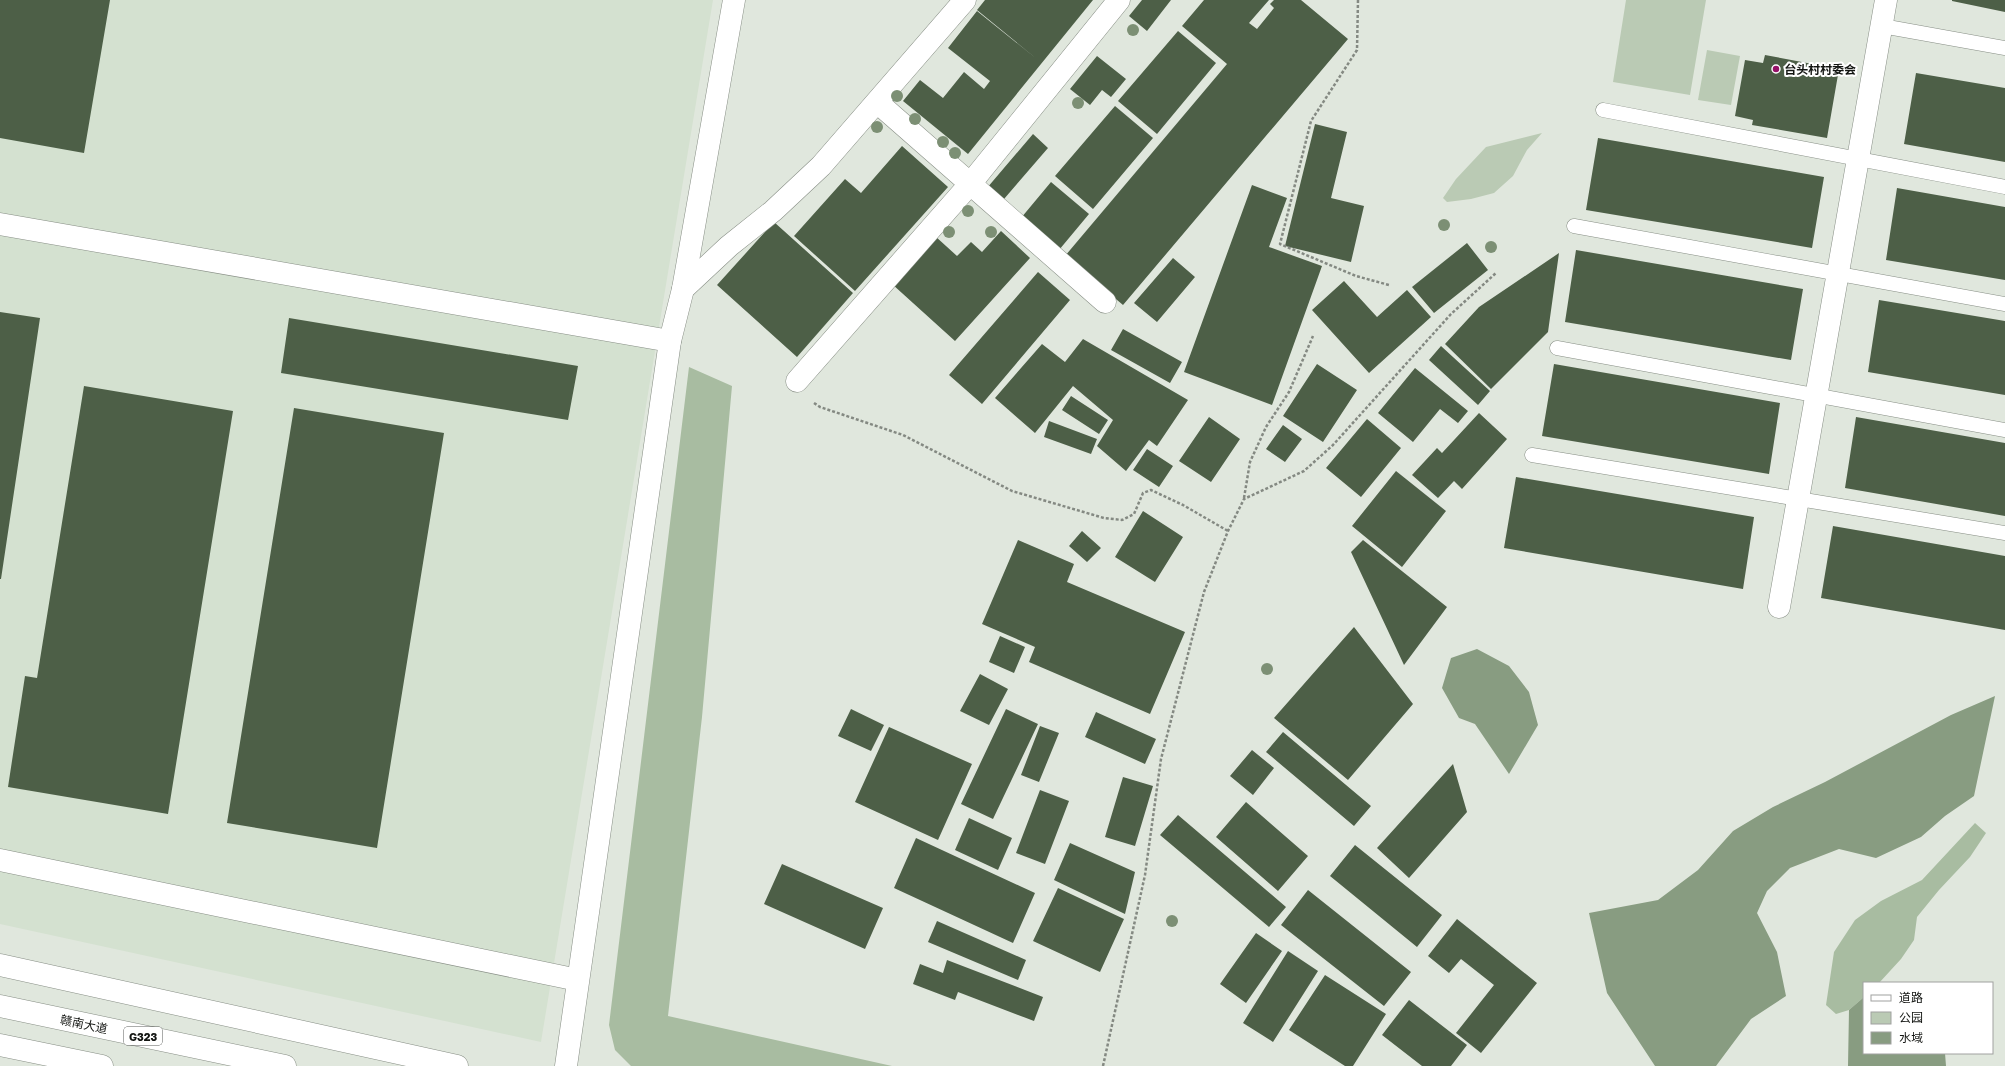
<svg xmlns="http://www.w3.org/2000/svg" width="2005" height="1066" font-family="'Golos Text','Noto Sans SC',sans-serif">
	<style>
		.built { fill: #d4e1d0 }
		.green { fill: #bacab4 }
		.forest { fill: #a8bca1 }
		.water { fill: #889c81 }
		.building { fill: #4d5f47 }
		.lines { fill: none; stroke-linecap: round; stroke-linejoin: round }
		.service-casing { stroke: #878e85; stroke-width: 15 }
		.minor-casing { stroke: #878e85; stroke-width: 23 }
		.tertiary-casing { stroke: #878e85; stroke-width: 23 }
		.primary-casing { stroke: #878e85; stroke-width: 23 }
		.trunk-casing { stroke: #878e85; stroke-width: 23 }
		.path { stroke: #848982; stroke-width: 2.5; stroke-dasharray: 3 2; stroke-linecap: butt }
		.service { stroke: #fff; stroke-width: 14 }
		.minor { stroke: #fff; stroke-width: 22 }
		.tertiary { stroke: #fff; stroke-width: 22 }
		.primary { stroke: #fff; stroke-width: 22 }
		.trunk { stroke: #fff; stroke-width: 22 }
		.tree { fill: #7c8f74 }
		.poi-dot { fill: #961168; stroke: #fff; stroke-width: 1.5 }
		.labels { text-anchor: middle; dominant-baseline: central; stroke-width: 4; stroke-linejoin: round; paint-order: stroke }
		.shield { fill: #fff; stroke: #595a58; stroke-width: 1 }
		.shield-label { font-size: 11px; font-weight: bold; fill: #121411 }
		.poi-label { font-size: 12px; font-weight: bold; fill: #121411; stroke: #fff; text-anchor: start }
		.street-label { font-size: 12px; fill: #121411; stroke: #fff }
	</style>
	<rect width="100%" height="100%" fill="#e0e7dd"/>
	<path class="built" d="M 0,0 L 713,0 L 541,1042 L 0,924 Z"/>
	<path class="green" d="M 1626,0 L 1706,0 L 1690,95 L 1613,82 Z
		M 1707,50 L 1740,56 L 1731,105 L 1698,100 Z
		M 1542,133 L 1527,150 L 1513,176 L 1494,193 L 1471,199 L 1447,202 L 1443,198 L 1456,179 L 1486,147 Z"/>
	<path class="forest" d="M 689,367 L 732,386 L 702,717 L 668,1016 L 892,1066 L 631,1066 L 615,1050 L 609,1025 Z
		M 1975,823 L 1986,833 L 1970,857 L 1939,890 L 1917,917 L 1914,940 L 1901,959 L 1879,983 L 1864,983 L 1864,997 L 1849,1010 L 1836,1014 L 1826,1005 L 1834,952 L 1855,920 L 1881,901 L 1922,880 Z"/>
	<path class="water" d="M 1477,649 L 1509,666 L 1529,692 L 1538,725 L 1509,774 L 1475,724 L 1459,718 L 1442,688 L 1451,658 Z
		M 1995,696 L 1974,796 L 1945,816 L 1921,837 L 1876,858 L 1839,849 L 1790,868 L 1767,891 L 1757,913 L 1777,952 L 1786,996 L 1751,1019 L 1716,1066 L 1655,1066 L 1607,993 L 1589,913 L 1658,900 L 1698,870 L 1733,831 L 1773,807 L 1825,782 L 1951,715 Z
		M 1864,997 L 1864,1053 L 1945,1053 L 1946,1066 L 1848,1066 L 1849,1010 Z"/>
	<path class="building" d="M 0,0 L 110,0 L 84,153 L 0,138 Z
		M 985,0 L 1093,0 L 968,154 L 903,101 L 920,80 L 943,98 L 964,72 L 984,89 L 990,81 L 948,48 L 977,11 L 1038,60 L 977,10 Z
		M 1142,0 L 1171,0 L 1147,31 L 1129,16 Z
		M 1204,0 L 1269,0 L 1249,23 L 1257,29 L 1274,8 L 1270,4 L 1274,0 L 1301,0 L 1348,39 L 1123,305 L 1065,256 L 1227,64 L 1182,26 Z
		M 1952,0 L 2005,0 L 2005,12 L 1952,1 Z
		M 1178,31 L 1216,63 L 1157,134 L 1118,101 Z
		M 1765,55 L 1839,69 L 1827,138 L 1752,125 L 1753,120 L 1735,116 L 1745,60 L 1763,63 Z
		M 1097,56 L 1126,79 L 1111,97 L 1102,90 L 1090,105 L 1070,89 Z
		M 1916,73 L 2005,88 L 2005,162 L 1904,144 Z
		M 1115,106 L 1153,138 L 1093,209 L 1055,176 Z
		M 1315,124 L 1347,132 L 1331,198 L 1364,206 L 1351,262 L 1285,246 Z
		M 1033,134 L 1048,148 L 1004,199 L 987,188 Z
		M 1598,138 L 1824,177 L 1812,248 L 1586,210 Z
		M 902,146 L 948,187 L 855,291 L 794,236 L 845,179 L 861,193 Z
		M 1051,182 L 1089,214 L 1059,250 L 1021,218 Z
		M 1252,185 L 1287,198 L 1269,247 L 1322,266 L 1272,405 L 1184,372 Z
		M 1897,188 L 2005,207 L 2005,280 L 1886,260 Z
		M 774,222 L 853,293 L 797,357 L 717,285 Z
		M 1001,231 L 1030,258 L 955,341 L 892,284 L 935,236 L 957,256 L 971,242 L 982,252 Z
		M 1467,243 L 1488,270 L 1434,313 L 1412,287 Z
		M 1576,250 L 1803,289 L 1791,360 L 1565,322 Z
		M 1559,253 L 1548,332 L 1491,389 L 1445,344 L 1479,307 Z
		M 1173,258 L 1195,277 L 1157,322 L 1134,303 Z
		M 1038,272 L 1070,300 L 982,404 L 949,375 Z
		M 1344,281 L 1377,317 L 1407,290 L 1431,317 L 1369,373 L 1312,310 Z
		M 1879,300 L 2005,321 L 2005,395 L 1868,372 Z
		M 0,312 L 40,318 L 1,579 L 0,579 Z
		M 289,318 L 578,366 L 568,420 L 281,373 Z
		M 1123,329 L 1182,362 L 1170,383 L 1111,350 Z
		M 1083,339 L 1188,400 L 1157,446 L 1149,440 L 1126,471 L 1097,446 L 1113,420 L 1073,386 L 1035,433 L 995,398 L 1042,344 L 1065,362 Z
		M 1441,346 L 1490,391 L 1478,405 L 1429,360 Z
		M 1317,364 L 1357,390 L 1323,442 L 1283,416 Z
		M 1554,364 L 1780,403 L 1769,474 L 1542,436 Z
		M 1415,368 L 1468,411 L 1458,423 L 1440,409 L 1413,442 L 1378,413 Z
		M 84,386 L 233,411 L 168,814 L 8,787 L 25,676 L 37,678 Z
		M 1071,396 L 1108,420 L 1099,434 L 1062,410 Z
		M 294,408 L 444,433 L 377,848 L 227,823 Z
		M 1479,413 L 1507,439 L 1462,489 L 1454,481 L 1438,498 L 1412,475 L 1437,448 L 1442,453 Z
		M 1209,417 L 1240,439 L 1211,482 L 1179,461 Z
		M 1856,417 L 2005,443 L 2005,516 L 1845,488 Z
		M 1367,419 L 1401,448 L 1361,497 L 1326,468 Z
		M 1049,421 L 1097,439 L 1091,454 L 1044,437 Z
		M 1283,425 L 1302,439 L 1285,462 L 1266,449 Z
		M 1147,449 L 1173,466 L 1159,487 L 1133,470 Z
		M 1396,471 L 1446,511 L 1402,567 L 1352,526 Z
		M 1516,477 L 1754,517 L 1743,589 L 1504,548 Z
		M 1143,511 L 1183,537 L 1155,582 L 1115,557 Z
		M 1833,526 L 2005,556 L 2005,630 L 1821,598 Z
		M 1082,531 L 1101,548 L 1087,562 L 1069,546 Z
		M 1018,540 L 1074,564 L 1067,582 L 1185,632 L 1150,714 L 1029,662 L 1035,647 L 982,624 Z
		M 1363,540 L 1447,607 L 1404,665 L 1351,552 Z
		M 1354,627 L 1413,704 L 1348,780 L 1274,718 Z
		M 1000,636 L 1025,647 L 1014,673 L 989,662 Z
		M 980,674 L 1008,689 L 989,725 L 960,711 Z
		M 851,709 L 884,725 L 871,751 L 838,736 Z
		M 1006,709 L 1038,724 L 993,819 L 961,804 Z
		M 1096,712 L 1156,739 L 1145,764 L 1085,737 Z
		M 1040,726 L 1059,733 L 1039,782 L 1021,775 Z
		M 889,727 L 972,764 L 938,840 L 855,802 Z
		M 1283,732 L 1371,806 L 1354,826 L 1266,752 Z
		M 1252,750 L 1274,768 L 1253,795 L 1230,776 Z
		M 1453,764 L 1467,812 L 1409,878 L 1377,848 Z
		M 1123,777 L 1153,786 L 1135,846 L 1105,837 Z
		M 1040,790 L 1069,801 L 1045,864 L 1016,853 Z
		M 1246,802 L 1308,856 L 1278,891 L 1216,837 Z
		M 1178,815 L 1286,907 L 1269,927 L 1160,835 Z
		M 969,818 L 1012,838 L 998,870 L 955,850 Z
		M 916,838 L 1035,893 L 1013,943 L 894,888 Z
		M 1070,843 L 1135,872 L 1125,914 L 1054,880 Z
		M 1355,845 L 1442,915 L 1417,947 L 1330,876 Z
		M 782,864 L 883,908 L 865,949 L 764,904 Z
		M 1058,888 L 1124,919 L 1100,972 L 1033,941 Z
		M 1308,890 L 1411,972 L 1384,1006 L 1281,925 Z
		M 1457,919 L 1537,983 L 1481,1053 L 1456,1033 L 1494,985 L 1461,959 L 1449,973 L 1428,956 Z
		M 937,921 L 1026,960 L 1018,980 L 928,942 Z
		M 1256,933 L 1282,951 L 1246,1003 L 1220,984 Z
		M 1288,951 L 1318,971 L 1273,1042 L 1243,1023 Z
		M 947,960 L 1043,997 L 1034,1021 L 958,992 L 955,1000 L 913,984 L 920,964 L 943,973 Z
		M 1325,975 L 1386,1014 L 1353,1066 L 1345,1066 L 1289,1030 Z
		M 1409,1000 L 1467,1045 L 1451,1066 L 1422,1066 L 1382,1035 Z"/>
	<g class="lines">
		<g class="service-casing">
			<path id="service" d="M 1882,26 L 2005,48
				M 1603,110 L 2005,187
				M 1574,226 L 2005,304
				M 1557,348 L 2005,430
				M 1532,455 L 2005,533"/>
		</g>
		<g class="minor-casing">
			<path id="minor" d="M 877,102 L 1105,302
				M 0,224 L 670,341
				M 683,289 L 729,246 L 773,211 L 821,166 L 965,0
				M 797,381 L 970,184 L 1119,0
				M 1779,607 L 1886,0"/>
		</g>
		<g class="tertiary-casing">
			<path id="tertiary" d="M 0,860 L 578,980
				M 0,965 L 457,1066
				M 566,1066 L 670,341 L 683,289 L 734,0"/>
		</g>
		<g class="primary-casing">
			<path id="primary" d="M 0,1006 L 285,1066"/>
		</g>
		<g class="trunk-casing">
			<path id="trunk" d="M 0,1045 L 102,1066"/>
		</g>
		<path class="path" d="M 1358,0 L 1357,50 L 1311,121 L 1280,244 L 1356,276 L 1389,285
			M 814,403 L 820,407 L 903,435 L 1012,491 L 1104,518 L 1122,520 L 1134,514 L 1143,493 L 1151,490 L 1183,505 L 1228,531
			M 1244,498 L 1250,462 L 1266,427 L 1289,392 L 1313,336
			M 1103,1066 L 1145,875 L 1161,759 L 1204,592 L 1228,531 L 1244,499 L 1304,471 L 1333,445 L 1451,314 L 1496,273"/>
		<use href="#service" class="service"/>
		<use href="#minor" class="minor"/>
		<use href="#tertiary" class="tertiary"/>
		<use href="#primary" class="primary"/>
		<use href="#trunk" class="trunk"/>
	</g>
	<g class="tree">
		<circle cx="1133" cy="30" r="6"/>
		<circle cx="897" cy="96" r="6"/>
		<circle cx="1078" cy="103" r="6"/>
		<circle cx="915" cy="119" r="6"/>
		<circle cx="877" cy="127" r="6"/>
		<circle cx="943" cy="142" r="6"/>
		<circle cx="955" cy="153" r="6"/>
		<circle cx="968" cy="211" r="6"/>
		<circle cx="1444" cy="225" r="6"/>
		<circle cx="949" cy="232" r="6"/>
		<circle cx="991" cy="232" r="6"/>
		<circle cx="1491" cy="247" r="6"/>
		<circle cx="1267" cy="669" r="6"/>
		<circle cx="1172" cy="921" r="6"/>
	</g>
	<circle class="poi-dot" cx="1776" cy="69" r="4"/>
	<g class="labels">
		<rect class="shield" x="124" y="1027" width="38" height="18" rx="3"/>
		<g class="shield-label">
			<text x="143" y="1036">G323</text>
		</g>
		<g class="poi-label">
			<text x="1784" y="69">台头村村委会</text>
		</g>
		<g class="street-label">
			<text transform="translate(84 1024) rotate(12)">赣南大道</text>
		</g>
	</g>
	<rect x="1863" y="982" width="130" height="72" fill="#ffffff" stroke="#a0a1a0"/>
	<rect x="1871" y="995" width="20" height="6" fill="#ffffff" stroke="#a0a1a0"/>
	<text x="1899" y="1002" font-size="12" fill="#121411">道路</text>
	<rect x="1871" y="1012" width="20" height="12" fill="#bacab4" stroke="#a0a1a0"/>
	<text x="1899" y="1022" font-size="12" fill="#121411">公园</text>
	<rect x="1871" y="1032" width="20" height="12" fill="#889c81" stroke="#a0a1a0"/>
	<text x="1899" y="1042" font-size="12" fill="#121411">水域</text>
</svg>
